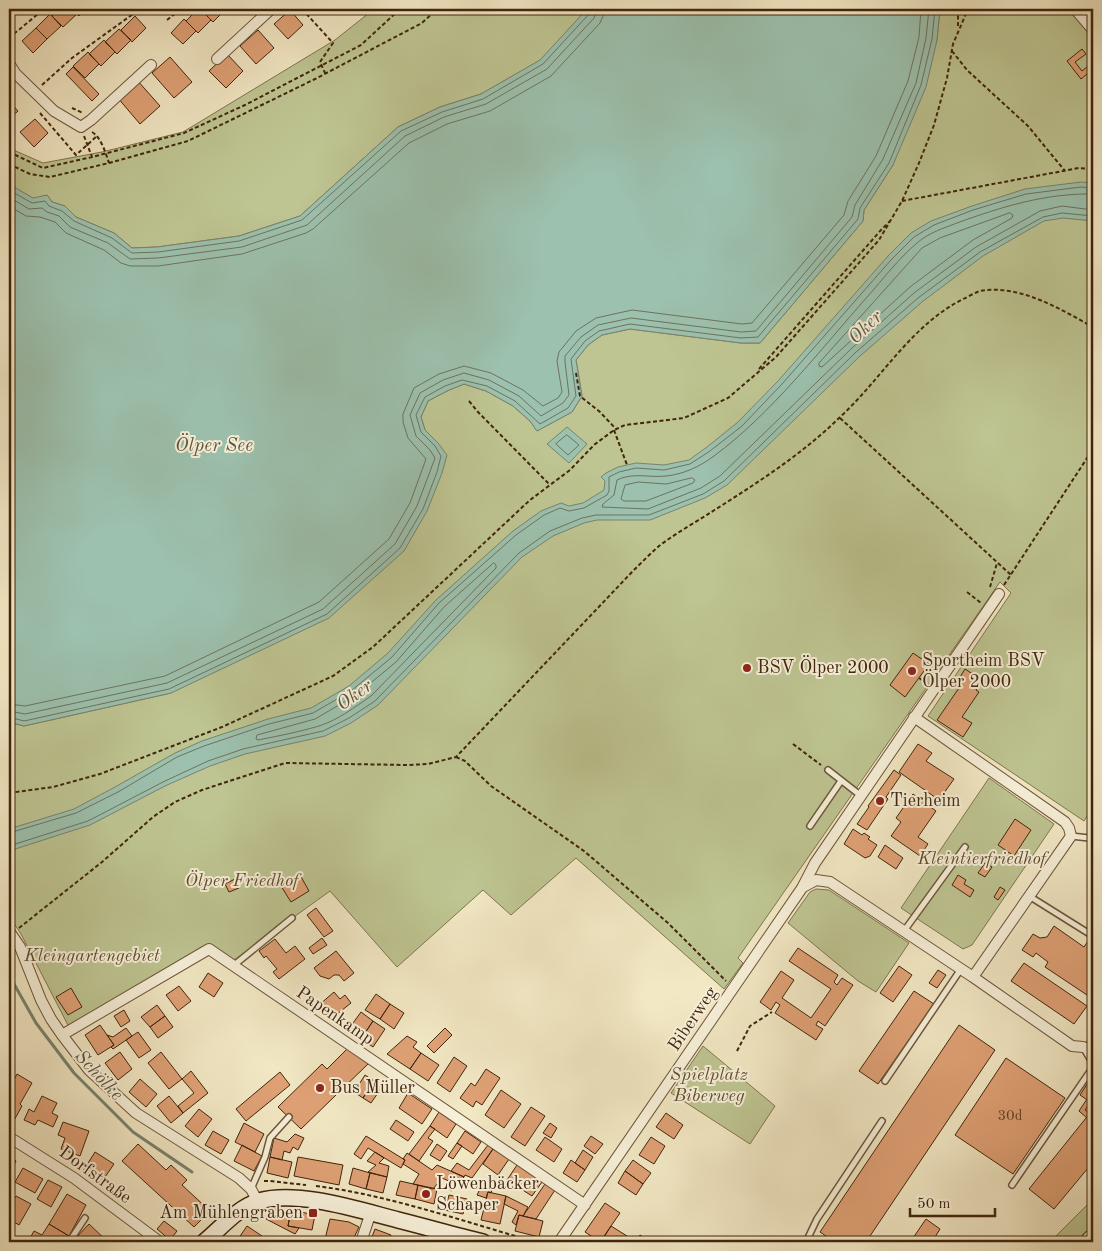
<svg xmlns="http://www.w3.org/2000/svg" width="1102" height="1251" font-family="'Old Standard TT',serif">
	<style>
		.green { fill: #bec592; stroke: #807550 }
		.water { fill: #9cc1ae; stroke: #78836e }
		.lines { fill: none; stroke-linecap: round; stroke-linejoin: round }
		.shore { stroke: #6e735e; stroke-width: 1 }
		.stream { stroke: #78836e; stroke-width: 3 }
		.building { fill: #dfa175; stroke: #41250d }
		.lane-casing { stroke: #6d563b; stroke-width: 8 }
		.street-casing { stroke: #6d563b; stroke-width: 12 }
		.secondary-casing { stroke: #41250d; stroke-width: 18 }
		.highway-casing { stroke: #41250d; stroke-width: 21 }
		.path { stroke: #41250d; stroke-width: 2; stroke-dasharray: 4 2.5; stroke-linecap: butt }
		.lane { stroke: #f7f0d9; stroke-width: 5 }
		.street { stroke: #f7f0d9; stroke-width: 10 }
		.secondary { stroke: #f7f0d9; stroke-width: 15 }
		.highway { stroke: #f2e8c4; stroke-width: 19 }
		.poi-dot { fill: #8f2418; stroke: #f7f0d9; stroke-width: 2 }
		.labels { text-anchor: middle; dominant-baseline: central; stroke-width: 4; stroke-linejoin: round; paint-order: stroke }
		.number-label { font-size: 15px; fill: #684427 }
		.poi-label { font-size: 18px; fill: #41250d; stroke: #f7f0d9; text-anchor: start }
		.park-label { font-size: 18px; font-style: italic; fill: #604d2e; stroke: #f7f0d9 }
		.street-label { font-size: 18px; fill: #41250d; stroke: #f7f0d9 }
		.water-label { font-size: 19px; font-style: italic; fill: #5c543d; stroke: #f7f0d9 }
	</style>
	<rect width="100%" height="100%" fill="#f2e8c4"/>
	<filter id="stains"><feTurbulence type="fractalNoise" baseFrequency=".004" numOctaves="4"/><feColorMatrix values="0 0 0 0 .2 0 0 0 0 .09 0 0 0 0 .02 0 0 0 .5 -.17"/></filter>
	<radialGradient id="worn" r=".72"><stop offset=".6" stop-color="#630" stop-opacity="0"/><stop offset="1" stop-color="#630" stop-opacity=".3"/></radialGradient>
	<path class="green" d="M 374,9 L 587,9 L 541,60 L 481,94 L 440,107 L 398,127 L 300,216 L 239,236 L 157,247 L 132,248 L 114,233 L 76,217 L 65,206 L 52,202 L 47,195 L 33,199 L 9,184 L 9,148 L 43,163 L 102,152 L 183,132 L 335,40 Z
		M 940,9 L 1093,9 L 1093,807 L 1084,821 L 928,716 L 1011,593 L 1000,582 L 738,958 L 743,963 L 724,989 L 576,858 L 511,915 L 483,890 L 397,967 L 330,891 L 230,963 L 209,948 L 70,1029 L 21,934 L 9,916 L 9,722 L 24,726 L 171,693 L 438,443 L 425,430 L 421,417 L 428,401 L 447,391 L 464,384 L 486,391 L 513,406 L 530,421 L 537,431 L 572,412 L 582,396 L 576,360 L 588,345 L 602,335 L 630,329 L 741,343 L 760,343 L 863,221 L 864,210 L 893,165 L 937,40 Z
		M 989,778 L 1054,824 L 972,945 L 963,949 L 901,908 Z
		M 816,889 L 829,890 L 909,943 L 876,992 L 858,981 L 788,923 L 810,892 Z
		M 703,1046 L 775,1106 L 750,1144 L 671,1093 Z
		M 1093,1199 L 1093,1242 L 1050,1242 Z"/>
	<path class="water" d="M 587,9 L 940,9 L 937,40 L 926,87 L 893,165 L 864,210 L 863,221 L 760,343 L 741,343 L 630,329 L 602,335 L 588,345 L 576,360 L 582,396 L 572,412 L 537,431 L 530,421 L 513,406 L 486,391 L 464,384 L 447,391 L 428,401 L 421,417 L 425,430 L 438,443 L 447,455 L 442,473 L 427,511 L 404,551 L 329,618 L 171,693 L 24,726 L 9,722 L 9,184 L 33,198 L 47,195 L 52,202 L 65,206 L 76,217 L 114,233 L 132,248 L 157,247 L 239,236 L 300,216 L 398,127 L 440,107 L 481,94 L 540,60 Z
		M 1081,182 L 1093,183 L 1093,221 L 1063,218 L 1044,221 L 983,256 L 922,302 L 859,357 L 727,485 L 705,498 L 650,520 L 597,520 L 584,523 L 553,536 L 522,557 L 378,705 L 351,723 L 325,736 L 245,754 L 210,766 L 165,786 L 90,825 L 9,851 L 9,829 L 74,809 L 115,787 L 175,753 L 202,741 L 268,719 L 311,708 L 349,686 L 388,653 L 436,600 L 513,531 L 541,511 L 561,503 L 569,506 L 583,503 L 604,490 L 605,481 L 601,477 L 606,473 L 618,467 L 636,463 L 664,465 L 689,460 L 707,447 L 738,422 L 778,381 L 888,256 L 911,233 L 931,221 L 972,206 L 1025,189 Z
		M 567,427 L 587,444 L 569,463 L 547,444 Z"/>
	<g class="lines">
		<path class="shore" d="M 9,190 L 32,203 L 45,201 L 49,206 L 62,211 L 74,221 L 112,238 L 132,253 L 158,252 L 239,241 L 302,220 L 401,131 L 442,112 L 483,99 L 543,64 L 589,14 L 591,9
			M 1093,194 C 1046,193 1001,207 957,223 C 944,228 928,233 917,243 C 899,258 884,278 868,296 C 821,349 771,414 714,456 C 699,467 684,474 666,476 C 649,478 633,472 617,480 L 614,495 L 603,504 L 602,507 L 648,509 L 701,488 L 720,476 L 851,349 L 914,293 L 976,247 L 1040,211 L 1062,206 L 1093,210
			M 9,197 L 29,209 L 42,208 L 47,212 L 59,216 L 70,227 L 108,243 L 130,259 L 158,258 L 242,247 L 307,225 L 405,136 L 444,117 L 486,104 L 547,69 L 594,18 L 597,9
			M 9,206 L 26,216 L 40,217 L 55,222 L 66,233 L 104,250 L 121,263 L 130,266 L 158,266 L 242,254 L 306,233 L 313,229 L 409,143 L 447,124 L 490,111 L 551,76 L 600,23 L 603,16 L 604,9
			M 1010,213 L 1013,215 L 1012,218 L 973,240 L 910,287 L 822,367 L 819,366 L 819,363 L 922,248 L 940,238 Z
			M 567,435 L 579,445 L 568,455 L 556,444 Z
			M 692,478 L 695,480 L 693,483 L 646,501 L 624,501 L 621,499 L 625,485 L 638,482 L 666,484 Z
			M 494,563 L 496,565 L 496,568 L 371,696 C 355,707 338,720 319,726 C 299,732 278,736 258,740 L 256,739 L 257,735 L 315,719 L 356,695 L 396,662 L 444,607 Z
			M 9,704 L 25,706 L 165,676 L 319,602 L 389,539 L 410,503 L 426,459 L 408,438 L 403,422 L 403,414 L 414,388 L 439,374 L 464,366 L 491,373 L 523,390 L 543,406 L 558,398 L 562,392 L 557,361 L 559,352 L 576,331 L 596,318 L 632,310 L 742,324 L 752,323 L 844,215 L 848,201 L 876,156 L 908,81 L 919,37 L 921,9
			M 9,711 L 25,714 L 167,683 L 323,609 L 395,544 L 417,506 L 435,458 L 430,450 L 416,436 L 410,415 L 420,393 L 443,380 L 464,373 L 489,380 L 519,396 L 541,416 L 563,403 L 569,395 L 565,362 L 565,356 L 581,337 L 598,325 L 631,318 L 741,332 L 756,331 L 852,217 L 855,205 L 883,159 L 916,83 L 926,38 L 929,9
			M 9,717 L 24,721 L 169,689 L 327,614 L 400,548 L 423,509 L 437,472 L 441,456 L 435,446 L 421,432 L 416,415 L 425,397 L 445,386 L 462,380 L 487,386 L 515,401 L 540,424 L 568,408 L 576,396 L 571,359 L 585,341 L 599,331 L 630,324 L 741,338 L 758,337 L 858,219 L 860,208 L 889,163 L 921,85 L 932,39 L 935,9
			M 9,833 L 76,813 L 118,792 L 177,757 L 204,746 L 269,724 L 313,713 L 351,691 L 392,657 L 439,603 L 516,535 L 544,515 L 560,508 L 569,511 L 584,508 L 607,495 L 609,491 L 609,477 L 619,472 L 636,468 L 664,470 L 690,464 L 710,451 L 742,426 L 782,384 L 891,260 L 914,237 L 934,225 L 973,210 L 1026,194 L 1081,187 L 1093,188
			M 9,846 L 88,821 L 163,782 L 208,761 L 243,749 L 323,731 L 349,718 L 375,701 L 519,553 L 550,531 L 582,518 L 596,515 L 649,515 L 703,494 L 724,481 L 855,353 L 918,298 L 980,252 L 1043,217 L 1062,213 L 1093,216"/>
		<path class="stream" d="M 9,975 L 36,1023 L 74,1073 L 133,1132 L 192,1172"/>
	</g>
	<path class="building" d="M 59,9 L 72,9 L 77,14 L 63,27 L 52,16 Z
		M 72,9 L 86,9 L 79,16 Z
		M 198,9 L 200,9 L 211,20 L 198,33 L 186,21 Z
		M 203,9 L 226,9 L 213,22 L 201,10 Z
		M 290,10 L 303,25 L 288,39 L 274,24 Z
		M 50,14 L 61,26 L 47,39 L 36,28 Z
		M 135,16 L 146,28 L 132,42 L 121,30 Z
		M 184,19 L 196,31 L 183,44 L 171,33 Z
		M 36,28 L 47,39 L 33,53 L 22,41 Z
		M 119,29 L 131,40 L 117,54 L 105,42 Z
		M 258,30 L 274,48 L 256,64 L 240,46 Z
		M 104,40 L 115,52 L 101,66 L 89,54 Z
		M 1082,49 L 1086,54 L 1075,62 L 1082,71 L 1093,62 L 1093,69 L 1081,79 L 1067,61 Z
		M 88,52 L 99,64 L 85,78 L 73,66 Z
		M 227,54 L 243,71 L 226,88 L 209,71 Z
		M 170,57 L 192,82 L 174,98 L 152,73 Z
		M 73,67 L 99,94 L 92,101 L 66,74 Z
		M 137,80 L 160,106 L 140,124 L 117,97 Z
		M 9,101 L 18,111 L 9,119 Z
		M 35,119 L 48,133 L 34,147 L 20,132 Z
		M 913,653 L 929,664 L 905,697 L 890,685 Z
		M 965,669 L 982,680 L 976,690 L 979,692 L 962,717 L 972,723 L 963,737 L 937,720 L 961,685 L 957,682 Z
		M 918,744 L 932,753 L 926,761 L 954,779 L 939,800 L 899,772 Z
		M 894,770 L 901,775 L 886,797 L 888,799 L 867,830 L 857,824 L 869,807 L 868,806 Z
		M 913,794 L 936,811 L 918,837 L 928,844 L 920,856 L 891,836 L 901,822 L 896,818 Z
		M 1015,819 L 1031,830 L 1014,856 L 998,845 Z
		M 853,829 L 862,835 L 864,833 L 870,837 L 868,839 L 877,845 L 870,856 L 865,858 L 844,844 Z
		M 885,845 L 903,858 L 896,869 L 878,857 Z
		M 985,863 L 992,867 L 985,877 L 978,873 Z
		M 300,875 L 309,891 L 291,902 L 281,886 Z
		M 958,875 L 966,880 L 964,884 L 974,890 L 970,897 L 952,885 Z
		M 235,879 L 239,888 L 229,892 L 225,884 Z
		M 1000,887 L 1005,890 L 998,900 L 994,897 Z
		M 316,908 L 333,931 L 324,937 L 307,915 Z
		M 1054,926 L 1084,947 L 1088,941 L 1093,944 L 1093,999 L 1045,967 L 1048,962 L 1036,953 L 1033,957 L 1022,950 L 1033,934 L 1040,938 L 1047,937 Z
		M 322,938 L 327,945 L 313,954 L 309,948 Z
		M 275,939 L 286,953 L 295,946 L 305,959 L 279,979 L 273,972 L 277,969 L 266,956 L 264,958 L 259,951 Z
		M 798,948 L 838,975 L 834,982 L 837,985 L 842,978 L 853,985 L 825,1026 L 818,1021 L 816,1025 L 823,1029 L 816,1040 L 775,1013 L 780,1005 L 776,1002 L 771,1010 L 760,1002 L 781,971 L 794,980 L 782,998 L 811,1018 L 831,989 L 789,961 Z
		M 336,951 L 354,973 L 344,981 L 339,975 L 334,975 L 329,979 L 320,976 L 314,968 Z
		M 1024,963 L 1087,1006 L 1074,1024 L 1011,981 Z
		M 899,966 L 912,975 L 893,1002 L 880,993 Z
		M 938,970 L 946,975 L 937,988 L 929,983 Z
		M 208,973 L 223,983 L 214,997 L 199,987 Z
		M 179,986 L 191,1001 L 178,1011 L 166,995 Z
		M 71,988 L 82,1007 L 68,1015 L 56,997 Z
		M 914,991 L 934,1004 L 878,1084 L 859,1071 Z
		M 334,992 L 340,999 L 345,995 L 351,1003 L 331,1019 L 319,1005 Z
		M 376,994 L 390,1004 L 380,1019 L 365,1010 Z
		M 390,1004 L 404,1013 L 394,1029 L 380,1019 Z
		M 157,1005 L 165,1016 L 150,1027 L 141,1017 Z
		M 124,1010 L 130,1021 L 121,1027 L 114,1016 Z
		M 361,1012 L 373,1021 L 361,1039 L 348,1030 Z
		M 165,1016 L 173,1027 L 158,1038 L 150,1027 Z
		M 373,1021 L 385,1029 L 373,1047 L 361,1039 Z
		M 100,1025 L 114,1045 L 98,1055 L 85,1035 Z
		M 959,1025 L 995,1050 L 866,1242 L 822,1242 L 826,1236 L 820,1232 Z
		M 126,1028 L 132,1036 L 113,1049 L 111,1047 L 114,1045 L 107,1035 L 113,1037 Z
		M 445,1028 L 452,1035 L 434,1053 L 427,1046 Z
		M 138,1032 L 151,1050 L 139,1058 L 126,1040 Z
		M 407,1036 L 417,1042 L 413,1047 L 421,1053 L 410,1069 L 387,1054 Z
		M 347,1049 L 369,1063 L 301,1129 L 278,1107 L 322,1064 L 327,1069 Z
		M 120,1052 L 132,1069 L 118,1080 L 105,1063 Z
		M 161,1052 L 182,1079 L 169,1089 L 148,1063 Z
		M 421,1053 L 439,1065 L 428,1081 L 410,1069 Z
		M 454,1057 L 467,1066 L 450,1092 L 437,1083 Z
		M 1006,1058 L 1065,1098 L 1013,1174 L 955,1135 Z
		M 486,1069 L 500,1078 L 482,1105 L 476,1101 L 473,1107 L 460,1098 L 471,1083 L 475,1086 Z
		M 191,1071 L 208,1093 L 183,1113 L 178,1106 L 194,1093 L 182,1079 Z
		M 280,1072 L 290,1085 L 246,1121 L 236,1109 Z
		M 17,1074 L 32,1083 L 20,1104 L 22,1106 L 12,1124 L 9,1122 L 9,1089 Z
		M 365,1075 L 374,1081 L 363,1098 L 354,1092 Z
		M 1093,1075 L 1093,1104 L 1080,1095 Z
		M 140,1079 L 157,1094 L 146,1107 L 129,1092 Z
		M 374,1081 L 382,1087 L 371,1103 L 363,1098 Z
		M 501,1090 L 521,1104 L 504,1128 L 485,1115 Z
		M 408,1093 L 432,1109 L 422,1124 L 399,1108 Z
		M 42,1096 L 57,1103 L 52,1113 L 58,1116 L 53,1127 L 38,1120 L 35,1125 L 24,1120 L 29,1109 L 34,1112 Z
		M 169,1096 L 183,1113 L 171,1123 L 157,1106 Z
		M 1087,1099 L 1091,1102 L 1085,1110 L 1090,1113 L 1087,1118 L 1079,1111 Z
		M 531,1107 L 545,1116 L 525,1146 L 511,1137 Z
		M 199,1109 L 212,1119 L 198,1137 L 185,1126 Z
		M 439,1112 L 456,1124 L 447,1138 L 430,1126 Z
		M 666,1113 L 683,1125 L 674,1139 L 656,1127 Z
		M 1090,1113 L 1093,1116 L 1093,1162 L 1054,1209 L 1029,1189 Z
		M 396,1120 L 414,1132 L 408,1141 L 390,1129 Z
		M 63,1122 L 89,1131 L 80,1156 L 61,1149 L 65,1138 L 58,1135 Z
		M 244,1123 L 264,1134 L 255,1152 L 235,1142 Z
		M 550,1123 L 557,1128 L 551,1138 L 543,1133 Z
		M 430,1126 L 435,1129 L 428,1138 L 433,1141 L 419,1161 L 409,1154 Z
		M 213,1131 L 229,1140 L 221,1154 L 205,1145 Z
		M 465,1131 L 481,1142 L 473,1154 L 457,1143 Z
		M 295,1134 L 304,1138 L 298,1150 L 293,1147 L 290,1153 L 284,1151 L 282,1160 L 270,1157 L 274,1138 L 287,1142 Z
		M 366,1136 L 405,1160 L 401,1168 L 368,1148 L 361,1159 L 354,1154 Z
		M 591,1136 L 603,1144 L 595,1154 L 584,1146 Z
		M 545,1137 L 562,1149 L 554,1162 L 536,1150 Z
		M 651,1137 L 665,1146 L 654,1164 L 639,1155 Z
		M 457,1143 L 462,1146 L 453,1159 L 448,1156 Z
		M 138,1144 L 166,1170 L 171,1165 L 187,1180 L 182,1185 L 210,1211 L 194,1227 L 122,1161 Z
		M 437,1144 L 447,1151 L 440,1161 L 430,1155 Z
		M 242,1145 L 262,1156 L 254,1171 L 234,1161 Z
		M 488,1145 L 493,1149 L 472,1178 L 465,1175 L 464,1177 L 451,1171 L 457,1163 L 469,1170 Z
		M 493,1149 L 509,1159 L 498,1175 L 483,1164 Z
		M 583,1150 L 593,1157 L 585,1170 L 575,1163 Z
		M 95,1152 L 114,1164 L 101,1183 L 83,1171 Z
		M 375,1152 L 384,1158 L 379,1163 L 389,1166 L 387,1177 L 368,1172 L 376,1165 L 367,1161 Z
		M 407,1153 L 432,1170 L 437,1165 L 464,1177 L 452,1191 L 447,1188 L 451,1182 L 442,1178 L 433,1189 L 413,1184 L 419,1174 L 403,1164 L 405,1160 L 403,1159 Z
		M 9,1157 L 16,1161 L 9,1174 Z
		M 270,1157 L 292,1162 L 288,1178 L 267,1173 Z
		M 298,1157 L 343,1165 L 339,1185 L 294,1176 Z
		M 571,1160 L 585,1170 L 577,1182 L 563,1173 Z
		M 633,1160 L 651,1173 L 643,1184 L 625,1171 Z
		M 517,1165 L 542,1182 L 532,1196 L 507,1180 Z
		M 23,1168 L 43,1179 L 35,1193 L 15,1182 Z
		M 353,1168 L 370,1173 L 366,1189 L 349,1184 Z
		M 625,1171 L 643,1184 L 636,1195 L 618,1183 Z
		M 370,1173 L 387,1177 L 383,1193 L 366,1189 Z
		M 48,1180 L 62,1187 L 51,1207 L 37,1199 Z
		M 400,1181 L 418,1185 L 415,1199 L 396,1195 Z
		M 545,1184 L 555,1190 L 536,1219 L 523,1216 Z
		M 418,1185 L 437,1189 L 434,1204 L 415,1199 Z
		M 482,1185 L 492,1190 L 491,1193 L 488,1192 L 486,1198 L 477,1195 Z
		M 488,1192 L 506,1196 L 500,1224 L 481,1220 Z
		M 67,1194 L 86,1205 L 69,1236 L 49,1224 Z
		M 449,1195 L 467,1199 L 463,1214 L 445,1210 Z
		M 16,1196 L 31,1204 L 19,1225 L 9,1219 L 9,1208 Z
		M 506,1196 L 528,1207 L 523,1216 L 519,1215 L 516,1225 L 512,1222 L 518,1211 L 504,1204 Z
		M 605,1203 L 620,1213 L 600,1242 L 585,1232 Z
		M 270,1209 L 291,1210 L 288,1226 L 299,1228 L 295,1234 L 266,1219 Z
		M 291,1210 L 315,1215 L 312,1230 L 288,1226 Z
		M 519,1215 L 543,1221 L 539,1237 L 515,1231 Z
		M 330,1219 L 349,1222 L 359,1227 L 352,1242 L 322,1242 L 323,1238 L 325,1239 Z
		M 926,1219 L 940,1229 L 932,1242 L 920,1242 L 913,1238 Z
		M 164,1221 L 177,1231 L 170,1240 L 157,1229 Z
		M 49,1224 L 69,1236 L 54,1238 L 51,1242 L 28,1242 L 34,1231 L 42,1235 Z
		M 89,1224 L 108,1242 L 78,1242 L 75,1239 Z
		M 247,1226 L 262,1236 L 258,1242 L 236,1242 Z
		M 611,1226 L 627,1236 L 623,1242 L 601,1242 Z
		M 375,1229 L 391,1235 L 389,1242 L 370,1242 Z
		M 640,1235 L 650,1242 L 635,1242 Z"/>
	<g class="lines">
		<g class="lane-casing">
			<path id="lane" d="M 828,770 L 860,795
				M 810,826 L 841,781
				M 1071,836 L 1089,838 L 1093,841
				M 1029,896 L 1093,936
				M 904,931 L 965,847
				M 233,966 L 292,918
				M 1093,1043 L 1083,1047 L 1093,1064
				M 885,1081 L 961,969
				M 1012,1185 L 1093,1067
				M 251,1189 L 265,1157 L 270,1138 L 289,1117
				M 69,1242 L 85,1218
				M 806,1242 L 817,1219 L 882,1121"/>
		</g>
		<g class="street-casing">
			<path id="street" d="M 1075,9 L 1093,30
				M 217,59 L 271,9
				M 9,63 L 15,73 L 54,111 L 81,127 L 91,120 L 151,65
				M 914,717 L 1065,822 L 1069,828 L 1071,836 L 973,977
				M 803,887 L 816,880 L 830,882 L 973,977 L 1072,1046 L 1083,1047
				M 9,931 L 20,947 L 41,1000 L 51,1019 L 62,1035 L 89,1070 L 136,1113 L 239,1178 L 251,1189 L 258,1202
				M 62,1035 L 209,949 L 585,1205
				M 9,1137 L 74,1178 L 160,1242
				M 361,1242 L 371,1212
				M 559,1242 L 802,888 L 815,863 L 999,594"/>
		</g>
		<g class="secondary-casing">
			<path id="secondary" d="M 204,1242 C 221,1228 237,1208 259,1201 C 298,1190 359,1210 398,1220 C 426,1227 454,1235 483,1242"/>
		</g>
		<g class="highway-casing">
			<path id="highway" d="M 1090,1242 L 1093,1239"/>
		</g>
		<path class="path" d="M 302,9 L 333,43 L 320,62 L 325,73
			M 958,9 L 958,27
			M 167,20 L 181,9
			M 9,38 L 44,9
			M 9,47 L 13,53
			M 952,51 L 967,70 L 1028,126 L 1065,171
			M 42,85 L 72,58 L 133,14
			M 72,108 L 83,113
			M 40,113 L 76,155 L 97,136
			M 92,132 C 101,137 106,154 109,163
			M 84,136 L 92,157
			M 9,152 L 43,168 L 92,157 L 184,133 L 245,105 L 361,45 L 400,9
			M 9,164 L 30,174 L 50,177 L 109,163 L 188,141 L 315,79 L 422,23 L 437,9
			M 902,201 L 1079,168 L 1093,169
			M 759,369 L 881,230 L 890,221
			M 576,373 L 580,396 L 600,412 L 616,429
			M 469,401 L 478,412 L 549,484
			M 840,418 L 1011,575
			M 614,430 L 627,465
			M 1004,585 L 1093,449
			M 990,587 L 997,563
			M 967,592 L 981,603
			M 919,678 L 925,682
			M 793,744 L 821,765
			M 456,757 L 465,761 L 491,786 L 584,851 L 668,923 L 726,981
			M 9,793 L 53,787 L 100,774 L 222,727 L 333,676 L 373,647 L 530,500 L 570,470 L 594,445 L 614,430 L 625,425 L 684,418 L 728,398 L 776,357 L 879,240 L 902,201 L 919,163 L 934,125 L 947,78 L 953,44 L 968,9
			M 19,928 L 102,862 L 153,817 L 175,802 L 202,790 L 285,763 L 408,765 L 428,764 L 456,757 L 632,572 C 641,563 650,554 659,546 C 676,533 696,522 713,511 C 757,483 801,455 838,419 C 881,380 910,326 963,299 C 968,297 974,293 980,291 C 1020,284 1060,309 1093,327
			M 737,1051 L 750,1026 L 772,1012
			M 264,1181 L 270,1181 L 306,1185
			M 316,1186 C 389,1195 465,1222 536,1242
			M 598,1242 L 598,1241"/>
		<use href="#lane" class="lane"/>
		<use href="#street" class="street"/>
		<use href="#secondary" class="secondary"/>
		<use href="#highway" class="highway"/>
	</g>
	<g class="poi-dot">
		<circle cx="747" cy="668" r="5"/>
		<circle cx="912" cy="671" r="5"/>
		<circle cx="880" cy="801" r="5"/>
		<circle cx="320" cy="1088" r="5"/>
		<circle cx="426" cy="1194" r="5"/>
		<rect x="308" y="1208" width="10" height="10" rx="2.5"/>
	</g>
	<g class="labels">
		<g class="number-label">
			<text x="1010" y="1116">30d</text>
		</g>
		<g class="poi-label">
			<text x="922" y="661">Sportheim BSV<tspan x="922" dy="21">Ölper 2000</tspan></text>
			<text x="757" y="668">BSV Ölper 2000</text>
			<text x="890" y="801">Tierheim</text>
			<text x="330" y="1088">Bus Müller</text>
			<text x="436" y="1184">Löwenbäcker<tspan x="436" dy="21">Schaper</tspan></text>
			<text x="303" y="1213" text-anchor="end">Am Mühlengraben</text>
		</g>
		<g class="park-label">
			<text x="982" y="859">Kleintierfriedhof</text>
			<text x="242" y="881">Ölper Friedhof</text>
			<text x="92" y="956">Kleingartengebiet</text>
			<text x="709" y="1075">Spielplatz<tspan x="709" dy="21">Biberweg</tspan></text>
		</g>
		<g class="street-label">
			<text transform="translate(335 1016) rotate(34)">Papenkamp</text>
			<text transform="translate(693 1019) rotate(-56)">Biberweg</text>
			<text transform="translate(95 1175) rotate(36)">Dorfstraße</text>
		</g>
		<g class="water-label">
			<text transform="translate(866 328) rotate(-44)">Oker</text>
			<text x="214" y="446">Ölper See</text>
			<text transform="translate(355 696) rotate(-36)">Oker</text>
			<text transform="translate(98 1076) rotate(47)">Schölke</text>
		</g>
	</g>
	<rect width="1102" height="1251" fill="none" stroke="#f2e8c4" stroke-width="30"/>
	<rect x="10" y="10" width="1082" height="1231" fill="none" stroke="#41250d" stroke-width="2.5"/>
	<rect x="15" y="15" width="1072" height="1221" fill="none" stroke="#41250d"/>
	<path d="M910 1208v8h85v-8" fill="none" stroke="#41250d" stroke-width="2.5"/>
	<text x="917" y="1208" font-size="15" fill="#41250d" stroke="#f7f0d9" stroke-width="4" paint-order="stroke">50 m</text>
	<rect width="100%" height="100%" filter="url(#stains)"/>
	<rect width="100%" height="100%" fill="url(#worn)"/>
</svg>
